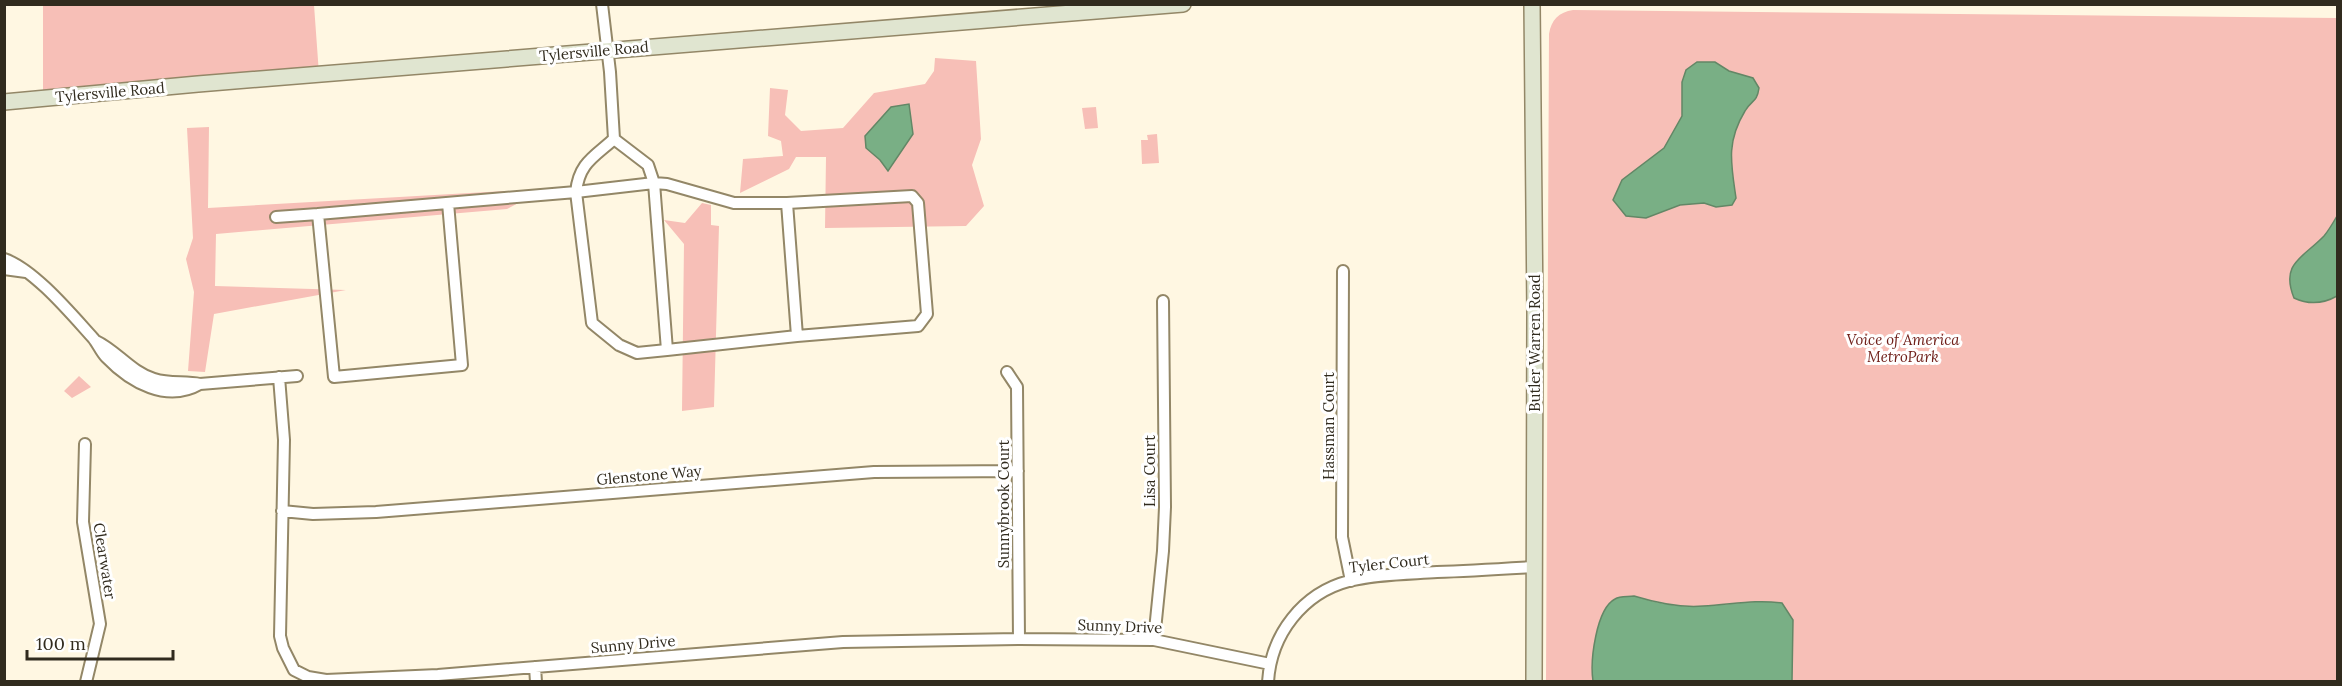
<svg xmlns="http://www.w3.org/2000/svg" width="2342" height="686" font-family="Lora,serif">
	<style>
		.green { fill: #f7bfb7 }
		.water { fill: #79af85; stroke: #638766; stroke-width: 1.5 }
		.lines { fill: none; stroke-linecap: round; stroke-linejoin: round }
		.street-casing { stroke: #938767; stroke-width: 14 }
		.secondary-casing { stroke: #938767; stroke-width: 18 }
		.street { stroke: #fff; stroke-width: 10 }
		.secondary { stroke: #e0e5d0; stroke-width: 15 }
		.labels { text-anchor: middle; dominant-baseline: central; stroke-width: 6; stroke-linejoin: round; paint-order: stroke }
		.street-label { font-size: 15px; fill: #312b1e; stroke: #fff }
		.park-label { font-size: 15px; font-style: italic; fill: #70201a; stroke: #fff }
	</style>
	<rect width="100%" height="100%" fill="#fff7e2"/>
	<path class="green" d="M 43,5 L 314,5 L 319,74 L 43,98 Z
		M 1573,10 L 2337,18 L 2337,681 L 1546,682 L 1549,34 C 1551,20 1559,12 1573,10 Z
		M 935,58 L 976,61 L 981,139 L 972,165 L 984,206 L 966,226 L 825,228 L 826,157 L 796,157 L 789,169 L 740,193 L 743,159 L 783,156 L 781,141 L 768,136 L 770,88 L 788,90 L 785,115 L 801,131 L 843,128 L 874,93 L 925,84 L 934,71 Z
		M 1096,107 L 1098,128 L 1085,129 L 1082,108 Z
		M 209,127 L 208,208 L 505,191 L 524,200 L 507,209 L 216,234 L 215,286 L 346,290 L 214,314 L 205,372 L 188,371 L 194,292 L 186,259 L 193,238 L 187,128 Z
		M 1157,134 L 1159,163 L 1142,164 L 1141,140 L 1148,140 L 1147,135 Z
		M 702,203 L 711,205 L 711,225 L 719,226 L 714,407 L 682,411 L 684,244 L 664,220 L 685,223 Z
		M 79,376 L 91,387 L 72,398 L 64,391 Z"/>
	<path class="water" d="M 1697,62 L 1715,62 L 1729,71 L 1753,78 L 1759,88 C 1757,103 1751,100 1745,111 C 1726,142 1731,164 1736,198 L 1732,205 L 1716,207 L 1704,203 L 1680,205 L 1646,218 L 1626,216 L 1613,200 L 1622,180 L 1664,148 L 1682,116 L 1682,82 L 1686,70 Z
		M 909,104 L 913,134 L 888,171 L 880,160 L 866,148 L 865,136 L 891,107 Z
		M 2337,216 L 2337,296 C 2323,304 2309,305 2294,298 C 2280,263 2303,258 2324,236 C 2329,230 2333,223 2337,216 Z
		M 1634,596 C 1657,603 1679,608 1703,606 C 1730,605 1754,599 1782,603 L 1793,620 L 1792,681 L 1593,681 C 1590,661 1596,609 1615,599 C 1620,596 1628,597 1634,596 Z"/>
	<g class="lines">
		<g class="street-casing">
			<path id="street" d="M 602,4 L 610,72 L 614,139 L 648,165 L 654,183 L 667,350 L 637,353 L 619,345 L 592,323 L 576,192 C 579,163 594,157 614,139
				M 448,203 L 462,365 L 334,377 L 318,214 L 576,192 L 654,183 L 667,184 L 734,203 L 787,203 L 797,336 L 667,350
				M 787,203 L 912,196 L 918,203 L 927,314 L 918,326 L 797,336
				M 276,217 L 318,214
				M 4,259 C 34,269 72,315 93,338 C 98,344 101,352 106,357 C 131,383 167,403 200,384
				M 4,269 L 26,272
				M 1343,271 L 1342,537 L 1351,581
				M 96,341 C 117,351 131,372 154,379 C 169,384 185,381 200,384 L 297,376
				M 1007,372 L 1017,387 L 1019,639
				M 279,377 L 284,440 L 280,636 L 283,648 L 294,670 L 308,677 L 326,680 L 438,675 L 843,642 L 1019,639 L 1154,640 L 1270,664
				M 85,444 L 83,522 L 100,624 L 86,682
				M 282,511 L 313,514 L 376,512 L 874,472 L 1018,471
				M 1154,640 L 1163,551 L 1165,507 L 1163,301
				M 535,667 L 536,682
				M 1268,682 C 1271,634 1303,593 1349,581 C 1377,574 1408,574 1437,572 C 1469,571 1501,569 1534,567"/>
		</g>
		<g class="secondary-casing">
			<path id="secondary" d="M 1532,4 L 1535,313 L 1534,682
				M 4,102 L 198,84 L 1183,4"/>
		</g>
		<use href="#street" class="street"/>
		<use href="#secondary" class="secondary"/>
	</g>
	<g class="labels">
		<g class="street-label">
			<text transform="translate(594 51) rotate(-5)">Tylersville Road</text>
			<text transform="translate(110 92) rotate(-5)">Tylersville Road</text>
			<text transform="translate(1534 343) rotate(-90)">Butler Warren Road</text>
			<text transform="translate(1328 426) rotate(-90)">Hassman Court</text>
			<text transform="translate(1149 471) rotate(-90)">Lisa Court</text>
			<text transform="translate(649 475) rotate(-5)">Glenstone Way</text>
			<text transform="translate(1003 504) rotate(-90)">Sunnybrook Court</text>
			<text transform="translate(105 561) rotate(81)">Clearwater</text>
			<text transform="translate(1389 563) rotate(-6)">Tyler Court</text>
			<text transform="translate(1120 626) rotate(2)">Sunny Drive</text>
			<text transform="translate(633 644) rotate(-5)">Sunny Drive</text>
		</g>
		<g class="park-label">
			<text x="1903" y="339">Voice of America<tspan x="1903" dy="17">MetroPark</tspan></text>
		</g>
	</g>
	<rect width="2342" height="686" fill="none" stroke="#312b1e" stroke-width="12"/>
	<path d="M27 650v9h146v-9" fill="none" stroke="#312b1e" stroke-width="3"/>
	<text x="36" y="650" font-size="18" fill="#312b1e" stroke="#ffffff" stroke-width="4.5" paint-order="stroke">100 m</text>
</svg>
